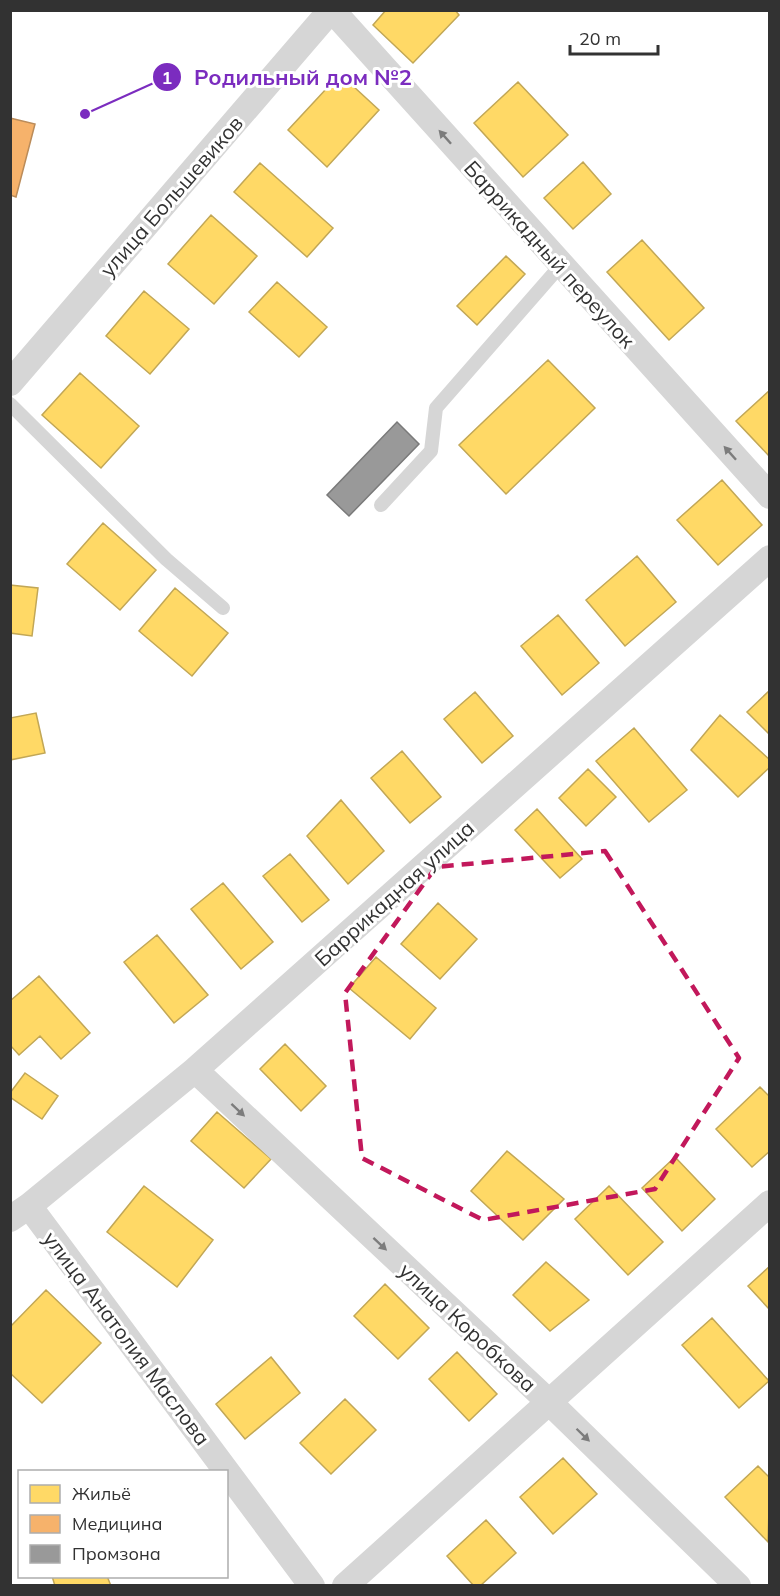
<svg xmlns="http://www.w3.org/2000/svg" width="780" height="1596" font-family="Mulish,sans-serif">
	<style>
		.homes { fill: #ffd966; stroke: #c2a756; stroke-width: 1.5 }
		.health { fill: #f6b26b; stroke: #bb8c5a; stroke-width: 1.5 }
		.industry { fill: #999; stroke: #7a7a7a; stroke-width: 1.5 }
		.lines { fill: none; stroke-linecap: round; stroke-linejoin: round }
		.service { stroke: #d6d6d6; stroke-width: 14 }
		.minor { stroke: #d6d6d6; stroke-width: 26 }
		.oneway { fill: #7c7c7c }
		.marked { fill: none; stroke: #c2185b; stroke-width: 4.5; stroke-dasharray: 12 8; stroke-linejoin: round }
		.labels { text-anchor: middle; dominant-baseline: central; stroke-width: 6; stroke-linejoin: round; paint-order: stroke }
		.street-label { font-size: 21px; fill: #323232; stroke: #fff }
		.leader { fill: none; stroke: #7b2cbf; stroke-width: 2 }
		.callout-dot { fill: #7b2cbf; stroke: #fff; stroke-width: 2 }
		.mark-label { font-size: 18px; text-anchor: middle; font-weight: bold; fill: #fff }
		.callout-label { font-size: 22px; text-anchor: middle; font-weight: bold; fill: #7b2cbf; stroke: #fff; stroke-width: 6; stroke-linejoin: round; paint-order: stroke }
	</style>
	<rect width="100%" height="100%" fill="#fff"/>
	<path class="homes" d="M 386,10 L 455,10 L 459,15 L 413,63 L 373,25 Z
		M 340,74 L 379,110 L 327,167 L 288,130 Z
		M 518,82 L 568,135 L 523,177 L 474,123 Z
		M 583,162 L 611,194 L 573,229 L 544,198 Z
		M 260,163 L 333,228 L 307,257 L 234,192 Z
		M 211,215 L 257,256 L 214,304 L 168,264 Z
		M 642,240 L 704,308 L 669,340 L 607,272 Z
		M 506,256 L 525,274 L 477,325 L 457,306 Z
		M 277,282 L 327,327 L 299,357 L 249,312 Z
		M 144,291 L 189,329 L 150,374 L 106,336 Z
		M 548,360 L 595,408 L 506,494 L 459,445 Z
		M 80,373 L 139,426 L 101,468 L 42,415 Z
		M 770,390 L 770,457 L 736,421 Z
		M 722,480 L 762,525 L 718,565 L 677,520 Z
		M 103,523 L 156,570 L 120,610 L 67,564 Z
		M 637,556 L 676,602 L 625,646 L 586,600 Z
		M 10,585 L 38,588 L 32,636 L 10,633 Z
		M 175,588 L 228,633 L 192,676 L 139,631 Z
		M 558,615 L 599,663 L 562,695 L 521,646 Z
		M 770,690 L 770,735 L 747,712 Z
		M 475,692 L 513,736 L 482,763 L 444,719 Z
		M 36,713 L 45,753 L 10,760 L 10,718 Z
		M 720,715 L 770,760 L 770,767 L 738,797 L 691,750 Z
		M 634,728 L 687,790 L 649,822 L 596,761 Z
		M 402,751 L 441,797 L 410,823 L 371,778 Z
		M 588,769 L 616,797 L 586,826 L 559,798 Z
		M 341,800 L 384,851 L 348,884 L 307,836 Z
		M 537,809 L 582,859 L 560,878 L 515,830 Z
		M 290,854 L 329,900 L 302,922 L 263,876 Z
		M 223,883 L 273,942 L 241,969 L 191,909 Z
		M 438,903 L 477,939 L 440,979 L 401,944 Z
		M 157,935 L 208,995 L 174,1023 L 124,962 Z
		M 376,957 L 436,1008 L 410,1039 L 349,988 Z
		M 39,976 L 90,1033 L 61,1059 L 40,1036 L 19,1055 L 10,1045 L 10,1001 Z
		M 285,1044 L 326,1086 L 301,1111 L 260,1069 Z
		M 25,1073 L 58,1096 L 42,1119 L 10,1097 L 10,1093 Z
		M 760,1087 L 770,1097 L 770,1151 L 752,1167 L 716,1129 Z
		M 217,1112 L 271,1159 L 244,1188 L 191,1141 Z
		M 507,1151 L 564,1199 L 523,1240 L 471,1191 Z
		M 675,1157 L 715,1199 L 682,1231 L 642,1188 Z
		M 144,1186 L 213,1240 L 177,1287 L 107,1232 Z
		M 609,1186 L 663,1242 L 628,1275 L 575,1219 Z
		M 546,1262 L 589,1300 L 550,1331 L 513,1295 Z
		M 770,1266 L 770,1310 L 748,1286 Z
		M 385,1284 L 429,1328 L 398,1359 L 354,1316 Z
		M 46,1290 L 101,1343 L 42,1403 L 10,1373 L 10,1327 Z
		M 712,1318 L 769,1381 L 739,1408 L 682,1345 Z
		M 457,1352 L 497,1394 L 469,1421 L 429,1379 Z
		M 271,1357 L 300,1393 L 245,1439 L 216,1404 Z
		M 345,1399 L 376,1430 L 331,1474 L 300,1443 Z
		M 563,1458 L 597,1494 L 553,1534 L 520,1497 Z
		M 758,1466 L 770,1478 L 768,1542 L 725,1497 Z
		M 486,1520 L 516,1553 L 480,1586 L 474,1586 L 447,1556 Z
		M 52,1576 L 107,1576 L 111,1586 L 55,1586 Z"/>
	<path class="health" d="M 10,118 L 35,124 L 16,197 L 10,195 Z"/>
	<path class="industry" d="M 397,422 L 419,444 L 349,516 L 327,495 Z"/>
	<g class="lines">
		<path class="service" d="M 10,404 L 166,559 L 223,608
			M 381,505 L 431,451 L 436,408 L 561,265"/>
		<path class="minor" d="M 332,10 L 770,496
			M 10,383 L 331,10
			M 195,1070 L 549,1402 L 738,1586
			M 29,1206 L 312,1586
			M 10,1219 L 29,1206 L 195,1070 L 770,558
			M 345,1586 L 770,1203"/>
	</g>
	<defs><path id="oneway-solid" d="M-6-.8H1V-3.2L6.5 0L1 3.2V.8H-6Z" transform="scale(1.5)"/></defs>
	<g class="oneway">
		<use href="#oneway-solid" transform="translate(445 137) rotate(-132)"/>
		<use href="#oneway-solid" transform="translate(730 453) rotate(-132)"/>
		<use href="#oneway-solid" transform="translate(238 1110) rotate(43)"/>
		<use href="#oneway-solid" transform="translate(380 1244) rotate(43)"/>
		<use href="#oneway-solid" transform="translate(583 1435) rotate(44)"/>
	</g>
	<path class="marked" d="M 605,851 L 739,1058 L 655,1189 L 483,1220 L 362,1158 L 345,993 L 436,867 Z"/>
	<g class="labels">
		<g class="street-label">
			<text transform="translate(171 196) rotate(-49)">улица Большевиков</text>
			<text transform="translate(550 254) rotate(48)">Баррикадный переулок</text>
			<text transform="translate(394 893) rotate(-42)">Баррикадная улица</text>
			<text transform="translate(468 1327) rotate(43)">улица Коробкова</text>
			<text transform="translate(127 1338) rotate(53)">улица Анатолия Маслова</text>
		</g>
	</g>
	<path class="leader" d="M85 114L167 77"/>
	<g class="callout-dot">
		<circle cx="85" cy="114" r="6"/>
		<circle cx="167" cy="77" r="15"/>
	</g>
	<g class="mark-label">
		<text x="167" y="84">1</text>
	</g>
	<g class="callout-label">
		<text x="303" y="85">Родильный дом №2</text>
	</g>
	<rect width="780" height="1596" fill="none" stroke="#323232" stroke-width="24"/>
	<rect x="18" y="1470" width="210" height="108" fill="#ffffff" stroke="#adadad" stroke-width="1.5"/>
	<rect x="30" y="1485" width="30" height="18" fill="#ffd966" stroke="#adadad" stroke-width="1.5"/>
	<text x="72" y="1500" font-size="18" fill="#323232">Жильё</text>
	<rect x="30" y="1515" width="30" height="18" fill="#f6b26b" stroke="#adadad" stroke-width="1.5"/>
	<text x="72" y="1530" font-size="18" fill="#323232">Медицина</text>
	<rect x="30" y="1545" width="30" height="18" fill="#999999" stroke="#adadad" stroke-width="1.5"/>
	<text x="72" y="1560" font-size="18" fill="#323232">Промзона</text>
	<path d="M570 45v9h88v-9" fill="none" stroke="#323232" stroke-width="3"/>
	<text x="579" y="45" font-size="18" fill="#323232" stroke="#ffffff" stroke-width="4.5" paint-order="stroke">20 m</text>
</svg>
